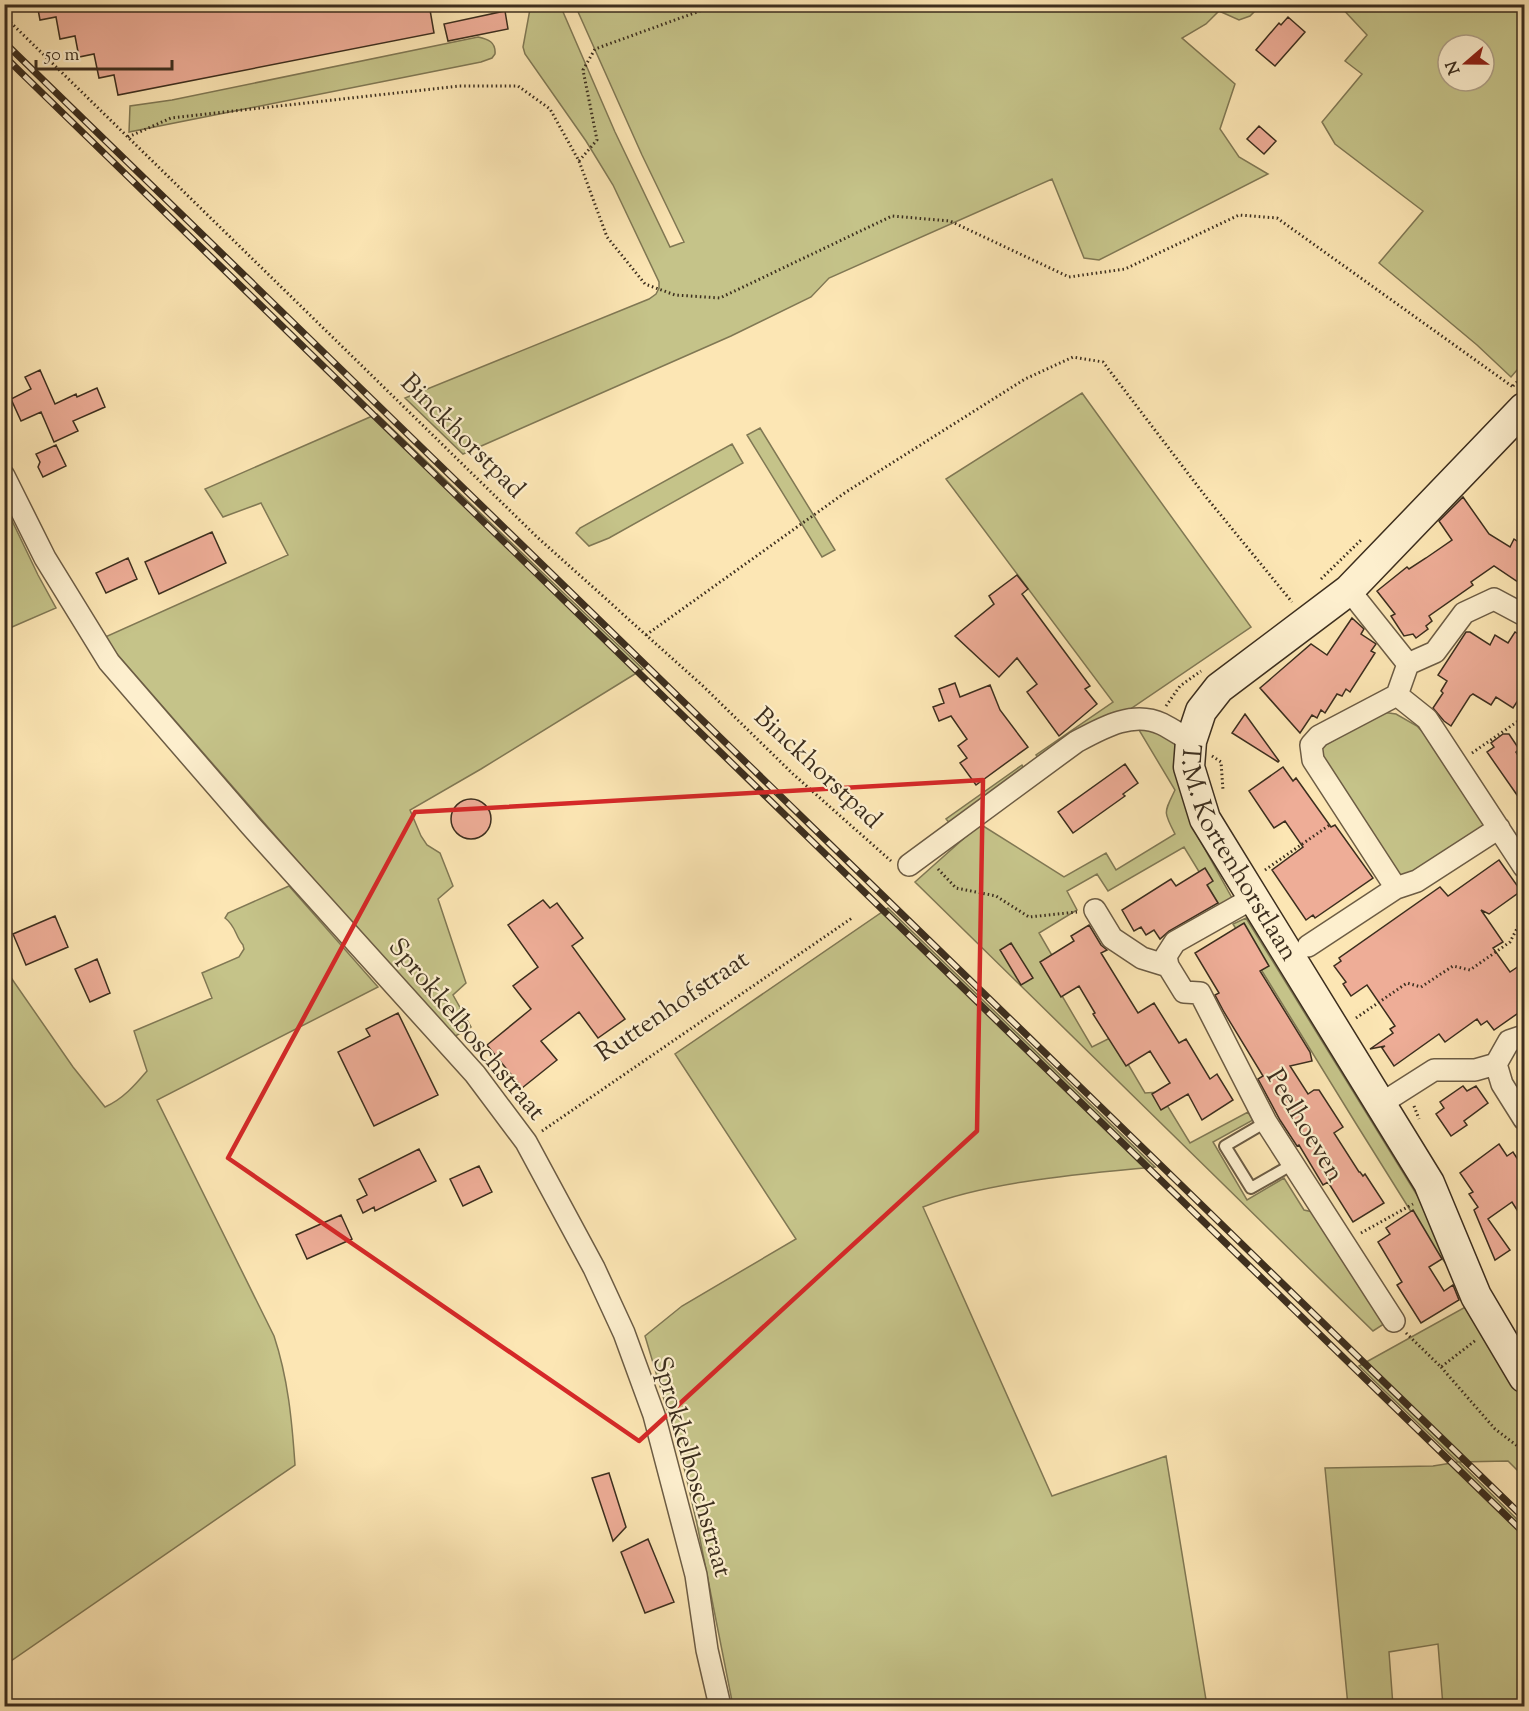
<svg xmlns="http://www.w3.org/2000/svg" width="1529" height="1711" font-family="'Sorts Mill Goudy',serif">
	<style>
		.green { fill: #c5c389; stroke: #807854; stroke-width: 1.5; fill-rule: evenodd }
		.building { fill: #eead97; stroke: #3c2e1e; stroke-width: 1.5 }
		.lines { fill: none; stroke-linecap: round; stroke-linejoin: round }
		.lane-casing { stroke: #6c5c44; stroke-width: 14 }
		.street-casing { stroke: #6c5c44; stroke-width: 24 }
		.secondary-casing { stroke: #3c2e1e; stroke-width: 33 }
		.path { stroke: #3c2e1e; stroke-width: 3; stroke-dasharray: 1.5 3; stroke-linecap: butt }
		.lane { stroke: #fdefce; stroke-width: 10 }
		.street { stroke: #fdefce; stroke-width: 21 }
		.secondary { stroke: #fdefce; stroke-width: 30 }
		.rail-casing { stroke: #3c2e1e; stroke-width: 7 }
		.rail { stroke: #fdefce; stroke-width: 4.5; stroke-dasharray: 14; stroke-linecap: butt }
		.marked { fill: none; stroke: #d62828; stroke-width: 4.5; stroke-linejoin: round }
		.labels { text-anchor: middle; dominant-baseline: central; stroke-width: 4.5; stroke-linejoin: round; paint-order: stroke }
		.street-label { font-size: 26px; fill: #3c2e1e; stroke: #fdefce }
	</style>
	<rect width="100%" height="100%" fill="#fce6b4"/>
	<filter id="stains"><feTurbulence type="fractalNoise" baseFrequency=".00333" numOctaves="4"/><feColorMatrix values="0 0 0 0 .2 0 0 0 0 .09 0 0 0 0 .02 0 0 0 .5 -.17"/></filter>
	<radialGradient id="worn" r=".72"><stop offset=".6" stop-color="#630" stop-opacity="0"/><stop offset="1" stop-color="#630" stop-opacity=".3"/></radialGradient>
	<path class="green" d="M 545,4 L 560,5 L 615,132 L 670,247 L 684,242 L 642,155 L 575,5 L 1261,5 L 1250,16 L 1239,20 L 1219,11 L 1206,24 L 1182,38 L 1235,84 L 1220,129 L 1239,157 L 1268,174 L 1099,260 L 1084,258 L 1052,179 L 829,278 L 811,297 L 731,336 L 463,454 L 405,398 L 649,299 L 656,294 L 659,288 L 659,282 L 613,185 L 586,141 L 525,54 L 523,47 L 530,9 Z
		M 1339,5 L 1524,5 L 1524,90 L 1522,93 L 1524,95 L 1524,362 L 1511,377 L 1477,345 L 1379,263 L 1423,211 L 1335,144 L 1322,122 L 1362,74 L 1345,61 L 1367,35 ZM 1448,45 L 1484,45 L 1484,81 L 1448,81 Z
		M 478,37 C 488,39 496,42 495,54 L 492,58 L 481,62 L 129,132 L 130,106 L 172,100 Z
		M 1082,393 L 1251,627 L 1045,767 L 1036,755 L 1113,702 L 946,479 Z
		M 377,414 L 643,669 L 481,769 L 410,810 L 421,836 L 427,845 L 440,853 L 453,886 L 438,899 L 466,983 L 453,995 L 471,1027 L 452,1038 L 103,638 L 288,555 L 261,503 L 223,517 L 205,489 Z
		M 760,428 L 835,550 L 822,557 L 747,435 Z
		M 732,444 L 743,463 L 609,538 L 589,546 L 576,533 L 580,528 Z
		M 4,504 L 38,575 L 56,608 L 5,630 Z
		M 1382,712 L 1396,714 L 1417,726 L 1431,741 L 1486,823 L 1479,833 L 1395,885 L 1317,750 Z
		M 1141,725 L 1169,732 L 1178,747 L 1196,833 L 1232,898 L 1223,911 L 1184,847 L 1108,891 L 1097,874 L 1067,891 L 1077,910 L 1039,933 L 1068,983 L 1058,989 L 1092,1047 L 1112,1037 L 1145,1093 L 1159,1092 L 1190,1143 L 1248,1112 L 1253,1120 L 1213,1142 L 1247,1200 L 1284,1178 L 1304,1210 L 1313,1212 L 1390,1320 L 1373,1331 L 915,882 L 980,824 L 1064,877 L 1106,853 L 1116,870 L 1175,834 C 1163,811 1164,813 1175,790 L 1139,730 Z
		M 1022,765 L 1029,778 L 953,827 L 946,819 Z
		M 289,886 L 378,987 L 157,1100 L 274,1336 C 288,1378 292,1421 295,1465 L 5,1665 L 5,969 L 73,1067 L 105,1107 C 123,1099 135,1085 147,1071 L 134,1031 L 212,998 L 202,973 L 239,957 L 244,949 L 243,945 C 235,936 236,926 225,918 L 228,913 Z
		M 888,908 L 1155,1167 C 1083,1174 989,1181 923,1207 L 1052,1496 L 1166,1456 L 1207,1706 L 733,1706 L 697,1524 L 683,1463 L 645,1336 L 682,1306 L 796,1239 L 675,1054 Z
		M 1246,918 L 1420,1200 L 1452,1272 L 1430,1242 L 1355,1122 L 1233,924 Z
		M 1469,1305 L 1524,1398 L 1524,1477 L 1508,1461 L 1459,1462 L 1524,1526 L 1524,1706 L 1443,1706 L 1438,1644 L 1389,1652 L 1393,1706 L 1348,1706 L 1325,1468 L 1433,1466 L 1458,1462 L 1359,1366 Z"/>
	<path class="building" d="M 37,4 L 429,4 L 434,33 L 118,95 L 114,75 L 99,78 L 94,54 L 79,57 L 75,36 L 60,39 L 56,17 L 40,20 Z
		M 505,11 L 508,29 L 448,41 L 444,24 Z
		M 1288,17 L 1305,32 L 1275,66 L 1256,50 L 1279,23 L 1281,25 Z
		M 1259,126 L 1276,141 L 1264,154 L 1247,139 Z
		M 40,370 L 55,404 L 76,394 L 77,397 L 97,388 L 105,407 L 73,421 L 78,431 L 54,442 L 41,412 L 21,421 L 11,399 L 31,389 L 25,377 Z
		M 56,445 L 66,466 L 43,477 L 38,467 L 40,462 L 36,454 Z
		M 1463,497 L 1489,534 L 1510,547 L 1514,539 L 1524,546 L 1524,586 L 1494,566 L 1471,582 L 1473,585 L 1429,616 L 1432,621 L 1426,626 L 1428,629 L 1416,638 L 1413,634 L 1404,636 L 1391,616 L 1395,614 L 1377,591 L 1407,567 L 1409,569 L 1426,558 L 1452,540 L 1439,521 Z
		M 212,532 L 226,563 L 159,594 L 145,562 Z
		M 128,558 L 137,579 L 106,593 L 96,573 Z
		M 1017,575 L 1028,589 L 1022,594 L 1090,686 L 1085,689 L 1097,704 L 1059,736 L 1027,692 L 1037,684 L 1017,658 L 999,677 L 955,636 L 994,604 L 989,596 Z
		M 1352,618 L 1364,629 L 1361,634 L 1376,644 L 1371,651 L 1375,653 L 1350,692 L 1346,689 L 1342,696 L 1337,694 L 1325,713 L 1321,710 L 1317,718 L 1312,715 L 1300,733 L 1260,688 L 1311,644 L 1327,655 Z
		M 1466,632 L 1470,632 L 1490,645 L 1495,635 L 1508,643 L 1515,632 L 1524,638 L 1524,691 L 1513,708 L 1496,697 L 1491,705 L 1473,694 L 1470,696 L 1451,726 L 1444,721 L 1433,708 L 1443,693 L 1441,691 L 1447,681 L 1438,675 Z
		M 955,683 L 960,697 L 990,685 L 1000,710 L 1028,747 L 976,785 L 960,763 L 967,758 L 958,746 L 967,739 L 951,716 L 939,721 L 933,707 L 944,703 L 939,689 Z
		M 1245,714 L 1279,761 L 1278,762 L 1232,733 Z
		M 1503,734 L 1509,734 L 1519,749 L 1516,752 L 1524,765 L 1524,805 L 1487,752 L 1494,747 L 1491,743 Z
		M 1125,764 L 1138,783 L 1123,794 L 1125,796 L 1073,833 L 1058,812 Z
		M 1283,767 L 1293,781 L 1296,778 L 1331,827 L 1335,825 L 1373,878 L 1315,918 L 1313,915 L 1306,920 L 1272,870 L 1303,847 L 1285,821 L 1274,828 L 1249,791 Z
		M451 819a20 20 0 1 1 40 0a20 20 0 1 1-40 0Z
		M 1499,860 L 1521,891 L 1489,914 L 1481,910 L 1503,942 L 1493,948 L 1510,972 L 1519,966 L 1524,974 L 1524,1009 L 1494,1030 L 1487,1021 L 1481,1025 L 1477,1019 L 1445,1042 L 1439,1034 L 1394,1066 L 1382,1048 L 1385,1046 L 1370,1049 L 1393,1033 L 1390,1029 L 1395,1026 L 1367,985 L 1351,996 L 1343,984 L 1346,982 L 1334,966 L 1341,961 L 1339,958 L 1440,887 L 1448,896 Z
		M 1205,868 L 1213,881 L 1207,885 L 1218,903 L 1169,931 L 1160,939 L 1154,930 L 1146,935 L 1141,927 L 1134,931 L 1122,910 L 1171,879 L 1176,886 Z
		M 543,900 L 550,908 L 557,903 L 583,938 L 572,946 L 625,1019 L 598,1038 L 579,1012 L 541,1041 L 557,1060 L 522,1088 L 487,1045 L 531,1009 L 513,986 L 538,967 L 508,925 Z
		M 55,916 L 68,947 L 26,965 L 13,934 Z
		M 1244,923 L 1269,966 L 1260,971 L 1310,1052 L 1312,1061 L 1290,1066 L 1308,1094 L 1314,1090 L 1319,1090 L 1343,1127 L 1334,1133 L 1359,1172 L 1360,1172 L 1363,1176 L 1365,1174 L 1384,1203 L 1353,1222 L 1328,1182 L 1323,1185 L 1299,1145 L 1297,1146 L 1280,1120 L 1258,1079 L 1263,1076 L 1224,1012 L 1215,995 L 1219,993 L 1195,953 Z
		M 1089,925 L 1101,945 L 1107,950 L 1101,953 L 1138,1013 L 1154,1003 L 1179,1043 L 1186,1039 L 1210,1079 L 1217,1074 L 1233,1100 L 1202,1120 L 1188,1094 L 1161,1110 L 1152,1094 L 1170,1083 L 1150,1051 L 1126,1066 L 1093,1014 L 1095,1013 L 1079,986 L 1061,997 L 1040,962 L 1074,941 L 1071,936 Z
		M 1011,943 L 1033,978 L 1021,985 L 1000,950 Z
		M 97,959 L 110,993 L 90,1002 L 75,969 Z
		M 398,1013 L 438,1095 L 374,1126 L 338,1052 L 370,1036 L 366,1029 Z
		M 1463,1086 L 1467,1091 L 1476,1086 L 1488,1103 L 1464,1121 L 1467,1125 L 1451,1136 L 1436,1114 L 1444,1108 L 1440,1102 Z
		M 1499,1144 L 1507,1156 L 1513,1152 L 1524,1169 L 1524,1221 L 1512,1202 L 1488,1219 L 1510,1250 L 1495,1260 L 1474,1210 L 1478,1207 L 1469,1194 L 1473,1192 L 1460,1173 Z
		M 419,1149 L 436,1181 L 375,1211 L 374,1207 L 363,1213 L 357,1200 L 367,1195 L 359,1179 Z
		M 479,1166 L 492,1192 L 463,1206 L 450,1179 Z
		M 1413,1210 L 1442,1259 L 1429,1267 L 1444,1291 L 1453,1285 L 1459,1300 L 1421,1323 L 1397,1285 L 1402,1282 L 1378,1242 L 1390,1234 L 1386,1228 Z
		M 341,1215 L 352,1239 L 307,1259 L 296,1235 Z
		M 609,1473 L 626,1527 L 613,1541 L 592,1478 Z
		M 648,1539 L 674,1602 L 645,1613 L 621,1552 Z"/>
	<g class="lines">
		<g class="lane-casing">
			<path id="lane" d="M 1266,1122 L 1225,1146 L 1251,1188 L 1293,1164"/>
		</g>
		<g class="street-casing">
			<path id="street" d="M 4,476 L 45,558 L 109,662 L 251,826 L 475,1074 L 526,1142 L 594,1268 L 624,1333 L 654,1415 L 696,1575 L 707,1650 L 720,1706
				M 1349,590 L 1408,664 L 1397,695 L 1427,719 L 1524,867
				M 1408,664 L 1435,652 L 1464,613 L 1494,599 L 1524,615
				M 909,865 L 1076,742 C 1102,728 1133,710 1162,724 C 1172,729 1182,736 1191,741
				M 1396,888 L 1313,760 L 1311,745 L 1319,736 L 1397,695
				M 1095,910 L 1112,938 L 1142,958 L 1168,966 L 1184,992 L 1200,993 L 1266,1122 L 1394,1321
				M 1308,946 L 1396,888 L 1417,881 L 1499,828
				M 1168,966 L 1166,956 L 1175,942 L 1253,898
				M 1496,1064 L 1502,1084 L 1524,1119
				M 1379,1105 L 1434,1070 L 1475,1070 L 1496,1064 L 1509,1041 L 1524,1036"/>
		</g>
		<g class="secondary-casing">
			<g id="secondary">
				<path id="s1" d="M 1524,408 L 1349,590 L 1219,688 L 1201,711 L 1191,741 L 1189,767 L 1205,819 L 1429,1183 L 1476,1296 L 1524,1377"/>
			</g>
		</g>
		<path class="path" d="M 4,16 L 536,536 L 704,687 L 793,774 L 891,861
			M 128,137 L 171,118 L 459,86 L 518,86 L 550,109 L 579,161 L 607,237 L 645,284 L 675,295 L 720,298 L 892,216 L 950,221 L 1069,277 L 1125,269 L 1239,215 L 1277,218 L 1513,387
			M 579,161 L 597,140 L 583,70 L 595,49 L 719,4
			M 1513,386 L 1524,375
			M 1321,579 L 1361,540
			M 646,635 L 846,492 L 1025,379 L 1073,357 L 1103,362 L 1206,497 L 1292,602
			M 1166,706 L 1180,686 L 1201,671
			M 1472,753 L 1524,717
			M 1212,756 L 1221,762 L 1223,790
			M 938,869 L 956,888 L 996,896 L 1029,917 L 1077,912
			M 1265,870 L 1331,824
			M 1356,1018 L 1407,983 L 1421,987 L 1453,966 L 1470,970 L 1510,942 L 1524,915
			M 1414,1106 L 1419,1119
			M 542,1131 L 852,918
			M 1361,1233 L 1413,1204
			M 1406,1333 L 1441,1367 L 1476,1340
			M 1441,1367 L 1495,1429 L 1516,1445 L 1524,1458"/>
		<use href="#lane" class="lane"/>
		<use href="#street" class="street"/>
		<use href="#secondary" class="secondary"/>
		<g class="rail-casing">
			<path id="rail" d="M 4,42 L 1524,1518
				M 4,56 L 1524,1533"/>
		</g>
		<use href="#rail" class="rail"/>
	</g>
	<path class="marked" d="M 983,780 L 977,1131 L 639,1441 L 228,1158 L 415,812 Z"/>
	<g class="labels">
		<g class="street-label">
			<text transform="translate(462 437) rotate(45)">Binckhorstpad</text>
			<text transform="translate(817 769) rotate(43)">Binckhorstpad</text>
			<text stroke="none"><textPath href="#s1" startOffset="600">T.M. Kortenhorstlaan</textPath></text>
			<text transform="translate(673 1007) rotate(-34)">Ruttenhofstraat</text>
			<text transform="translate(466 1030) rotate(50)">Sprokkelboschstraat</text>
			<text transform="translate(1304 1126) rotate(59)">Peelhoeven</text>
			<text transform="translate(691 1467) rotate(74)">Sprokkelboschstraat</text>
		</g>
	</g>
	<rect width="1529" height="1711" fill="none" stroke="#fce6b4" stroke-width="24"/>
	<rect x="6" y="6" width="1517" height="1699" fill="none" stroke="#3c2e1e" stroke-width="3"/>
	<rect x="12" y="12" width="1505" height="1687" fill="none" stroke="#3c2e1e" stroke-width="1.5"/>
	<g transform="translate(1466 63) rotate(250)"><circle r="28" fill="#fdefce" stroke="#b0a288" stroke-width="1.5"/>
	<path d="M0-4.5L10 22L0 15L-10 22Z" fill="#8f2418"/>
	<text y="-9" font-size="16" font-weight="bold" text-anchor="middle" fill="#3c2e1e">N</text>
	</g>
	<path d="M36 60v9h136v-9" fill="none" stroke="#3c2e1e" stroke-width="3"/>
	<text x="45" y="60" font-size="18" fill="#3c2e1e" stroke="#fdefce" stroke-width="4.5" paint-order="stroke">50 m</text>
	<rect width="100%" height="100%" filter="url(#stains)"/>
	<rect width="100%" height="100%" fill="url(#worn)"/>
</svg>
